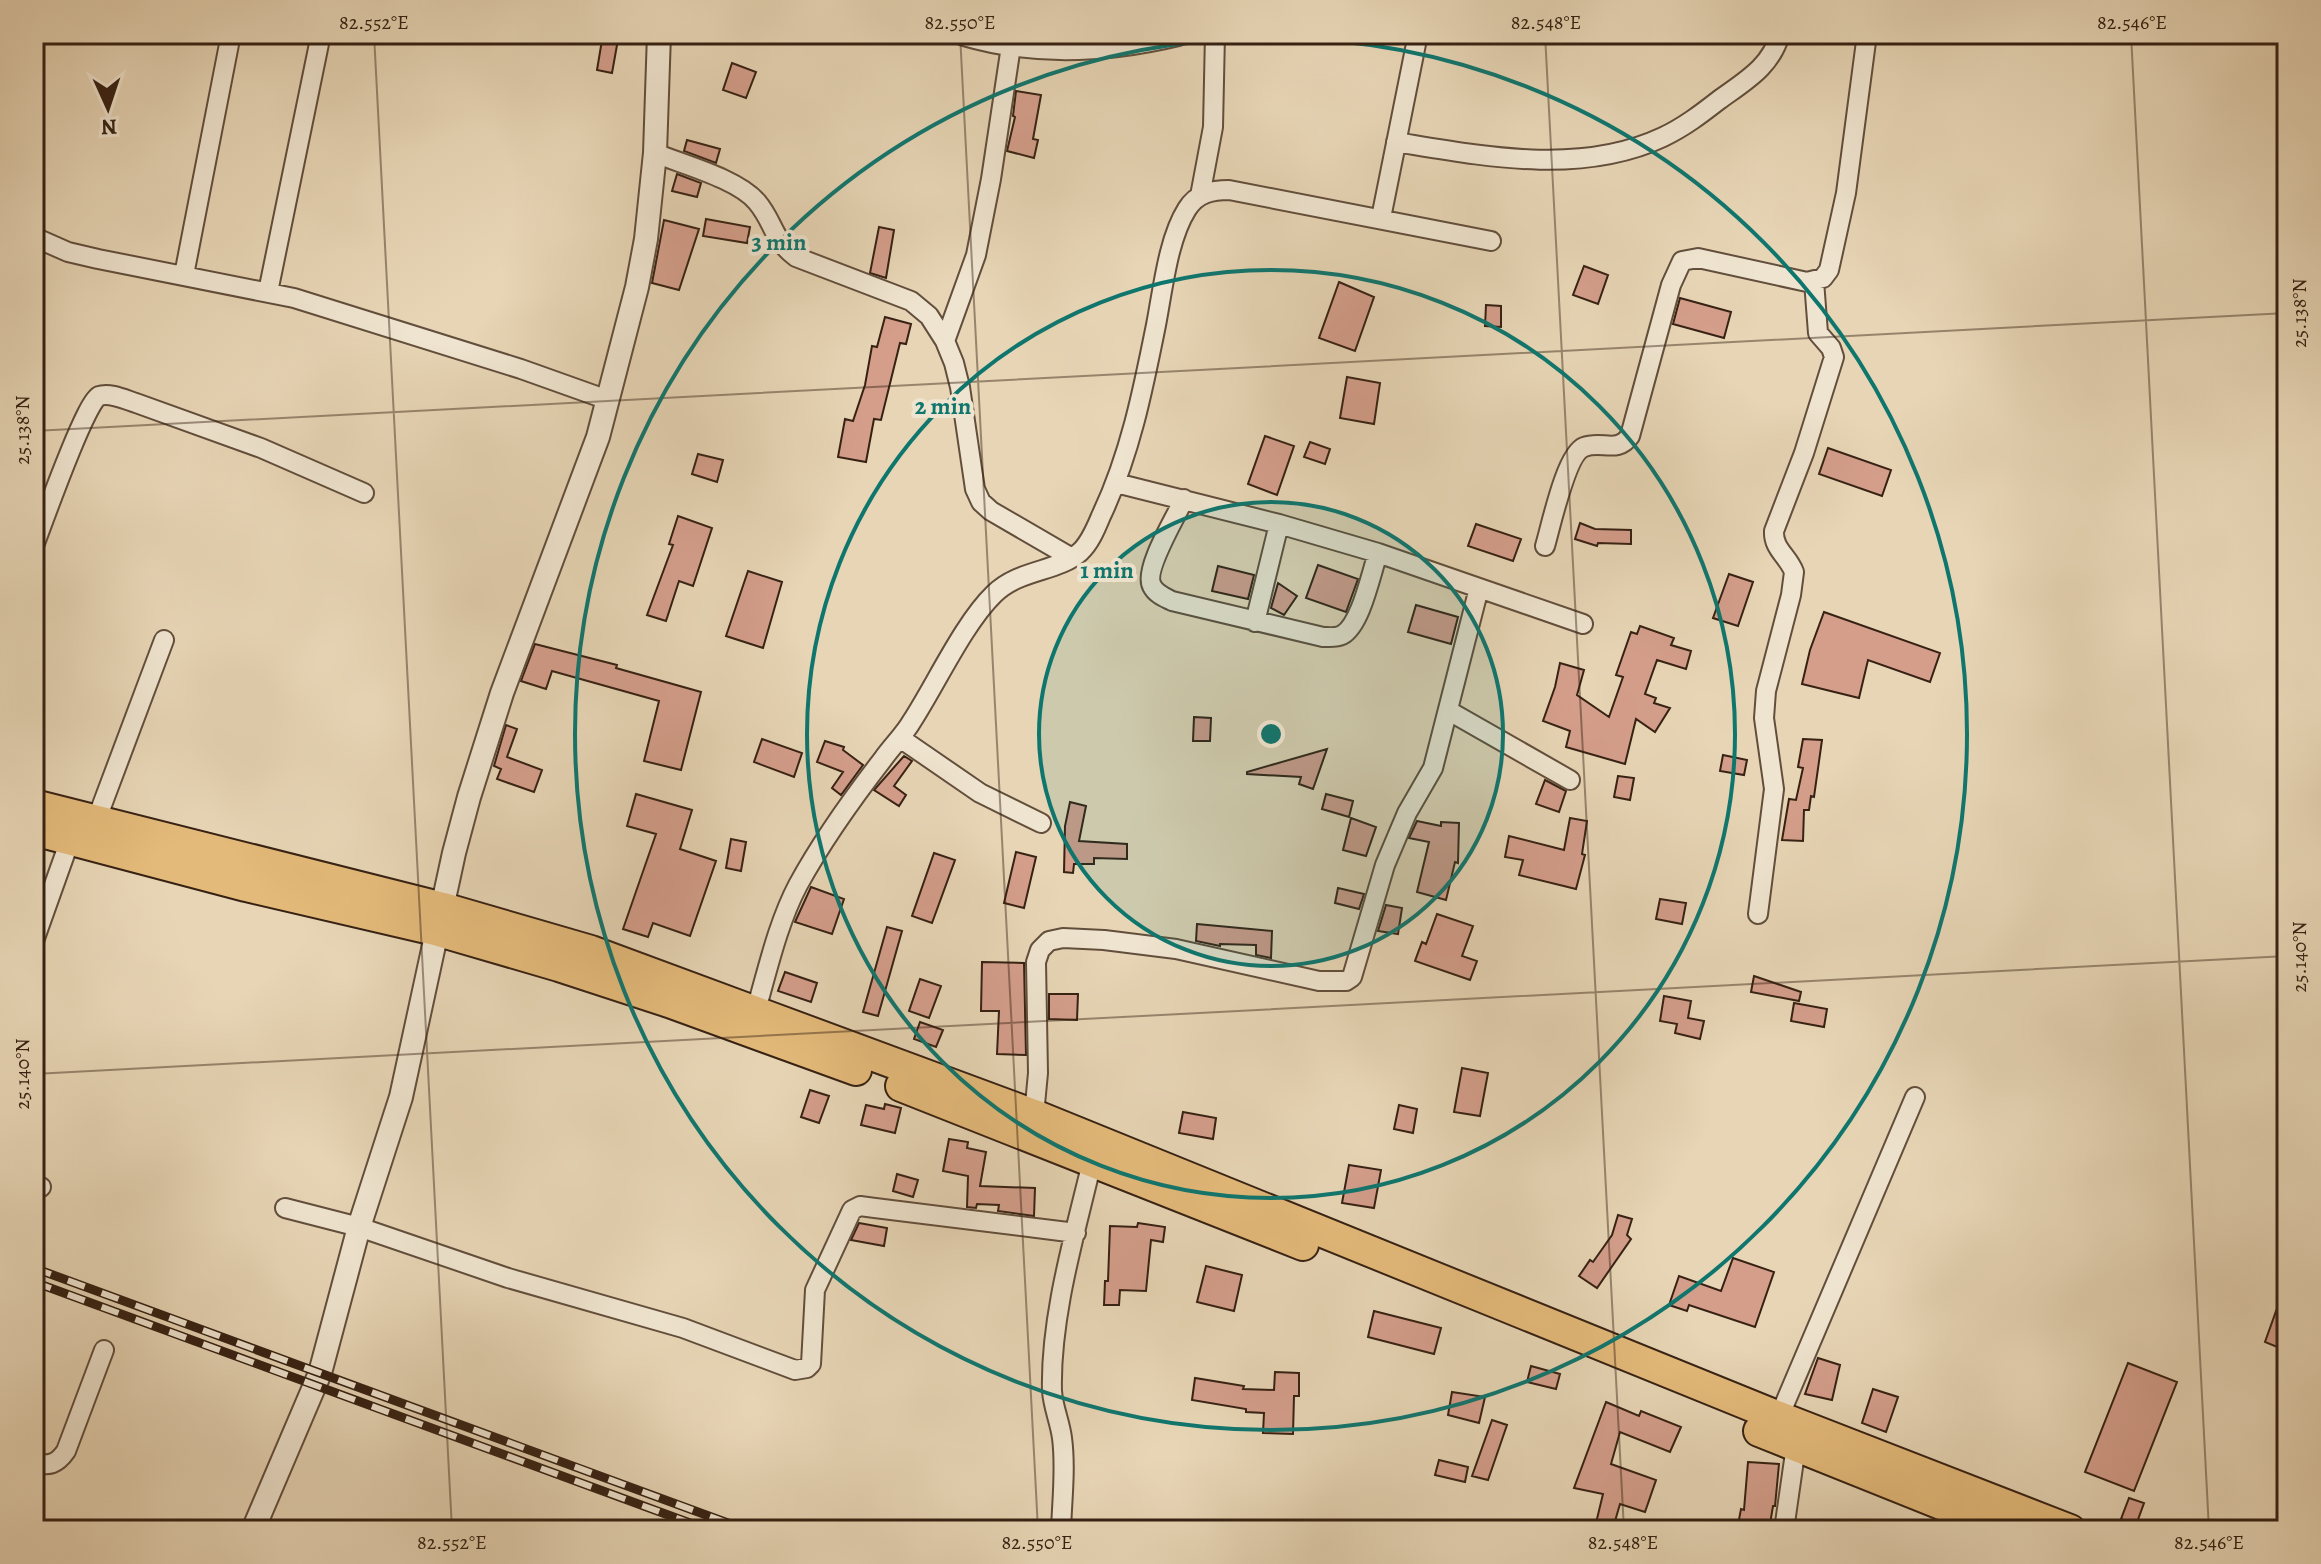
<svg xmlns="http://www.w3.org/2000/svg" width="2321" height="1564" font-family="Alegreya,serif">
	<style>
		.building { fill: #d49e8b; stroke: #362113; stroke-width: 2 }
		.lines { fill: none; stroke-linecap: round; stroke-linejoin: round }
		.minor-casing { stroke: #624e3c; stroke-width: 22 }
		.tertiary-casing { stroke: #624e3c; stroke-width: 26 }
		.trunk-casing { stroke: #362113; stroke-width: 34 }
		.minor { stroke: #efe4cf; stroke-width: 18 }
		.tertiary { stroke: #efe4cf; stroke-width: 22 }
		.trunk { stroke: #e4ba7a; stroke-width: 30 }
		.rail-casing { stroke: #362113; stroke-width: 9 }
		.rail { stroke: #efe4cf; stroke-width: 6; stroke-dasharray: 18; stroke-linecap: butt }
		.ticks { fill: none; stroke: #362113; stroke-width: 2; stroke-opacity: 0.45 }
		.ring { fill: none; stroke: #0f766e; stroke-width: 4 }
		.centre { fill: #0f766e; stroke: #efe4cf; stroke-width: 4 }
		.ring-label { font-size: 24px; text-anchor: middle; font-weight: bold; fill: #0f766e; stroke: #efe4cf; stroke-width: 8; stroke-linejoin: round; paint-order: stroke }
		.neatline { fill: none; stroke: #362113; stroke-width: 3 }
		.ticks-label { font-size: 20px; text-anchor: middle; fill: #362113 }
	</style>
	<rect width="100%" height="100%" fill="#e7d5b5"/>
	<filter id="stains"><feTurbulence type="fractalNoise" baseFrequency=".0025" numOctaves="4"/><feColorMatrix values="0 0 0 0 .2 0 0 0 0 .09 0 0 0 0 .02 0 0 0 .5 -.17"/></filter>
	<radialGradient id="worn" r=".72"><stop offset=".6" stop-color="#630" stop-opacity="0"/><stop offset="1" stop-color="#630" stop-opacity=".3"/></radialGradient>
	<path class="building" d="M 603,34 L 619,34 L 612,73 L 597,70 Z
		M 732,63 L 756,72 L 746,98 L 723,90 Z
		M 1016,91 L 1041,95 L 1033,139 L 1038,140 L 1034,158 L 1007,151 L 1015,117 L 1013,116 Z
		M 687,140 L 720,149 L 716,163 L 684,151 Z
		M 677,174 L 701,183 L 697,197 L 672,191 Z
		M 706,219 L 750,227 L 747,243 L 703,236 Z
		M 664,220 L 699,229 L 679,290 L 652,283 Z
		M 879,227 L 894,230 L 886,278 L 870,273 Z
		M 1584,266 L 1608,275 L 1598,304 L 1573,295 Z
		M 1339,282 L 1374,297 L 1355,351 L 1319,338 Z
		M 1680,298 L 1731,312 L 1724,338 L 1673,324 Z
		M 1486,305 L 1501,306 L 1501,327 L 1485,326 Z
		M 885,317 L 911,324 L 906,344 L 900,343 L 881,420 L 874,419 L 866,462 L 838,457 L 845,419 L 853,421 L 865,385 L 872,346 L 877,347 Z
		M 1347,377 L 1380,383 L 1374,424 L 1340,418 Z
		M 1265,436 L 1294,446 L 1277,495 L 1248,484 Z
		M 1310,442 L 1330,449 L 1325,464 L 1304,457 Z
		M 1828,448 L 1891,470 L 1882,496 L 1819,474 Z
		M 698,454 L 723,460 L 717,482 L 692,474 Z
		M 678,516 L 712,528 L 693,586 L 679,581 L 666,621 L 647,615 L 673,545 L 669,544 Z
		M 1580,523 L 1595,529 L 1631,530 L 1631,544 L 1598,543 L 1597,546 L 1575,539 Z
		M 1476,524 L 1521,539 L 1513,561 L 1468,546 Z
		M 1318,565 L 1358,579 L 1346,612 L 1306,598 Z
		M 1218,566 L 1254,575 L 1248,599 L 1212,591 Z
		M 748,571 L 782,582 L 763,648 L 726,636 Z
		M 1729,574 L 1753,582 L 1738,626 L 1713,618 Z
		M 1278,583 L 1297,596 L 1284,615 L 1271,608 Z
		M 1416,605 L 1458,617 L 1451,644 L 1408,632 Z
		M 1824,612 L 1940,653 L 1930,682 L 1868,660 L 1859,698 L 1802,684 L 1810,650 Z
		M 1640,626 L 1674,638 L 1671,645 L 1691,651 L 1686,669 L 1657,660 L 1645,694 L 1656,698 L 1654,703 L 1670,708 L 1655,732 L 1636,719 L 1625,764 L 1566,747 L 1570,731 L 1543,721 L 1555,687 L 1560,663 L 1584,670 L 1577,695 L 1609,717 L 1623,677 L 1616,675 L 1631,632 L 1637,634 Z
		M 535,644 L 617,665 L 616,668 L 701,692 L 681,770 L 644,761 L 659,701 L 552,671 L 546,689 L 521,681 Z
		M 1194,717 L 1211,718 L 1210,741 L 1193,741 Z
		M 506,725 L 517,729 L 507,757 L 542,770 L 534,792 L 497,779 L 501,769 L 494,766 Z
		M 762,739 L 802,753 L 794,777 L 754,762 Z
		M 1803,739 L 1822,740 L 1814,797 L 1811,796 L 1809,810 L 1804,810 L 1803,841 L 1782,840 L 1789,799 L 1796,800 L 1803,768 L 1798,767 Z
		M 825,741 L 844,747 L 843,750 L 863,765 L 841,795 L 832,788 L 843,772 L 817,762 Z
		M 1327,749 L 1313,789 L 1299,784 L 1301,777 L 1247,774 L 1247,772 Z
		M 1723,755 L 1747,760 L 1744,775 L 1720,771 Z
		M 904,756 L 912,761 L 894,786 L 906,795 L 899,806 L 874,790 Z
		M 1618,776 L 1634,778 L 1630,800 L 1614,797 Z
		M 1545,780 L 1566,791 L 1559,812 L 1536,804 Z
		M 636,794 L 692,810 L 680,849 L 716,861 L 690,936 L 653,923 L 648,937 L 623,929 L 656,834 L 627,826 Z
		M 1326,794 L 1353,801 L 1349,817 L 1322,809 Z
		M 1070,802 L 1086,806 L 1079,841 L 1127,844 L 1127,859 L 1094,858 L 1094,864 L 1074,864 L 1073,873 L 1064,872 L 1065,826 Z
		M 1351,818 L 1376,827 L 1366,856 L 1343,850 Z
		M 1570,818 L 1587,821 L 1582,854 L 1585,855 L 1576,889 L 1519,875 L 1523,860 L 1505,857 L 1509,836 L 1564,850 Z
		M 1417,821 L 1441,826 L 1441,822 L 1459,823 L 1458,863 L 1455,862 L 1446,900 L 1417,892 L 1429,842 L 1409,838 Z
		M 731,839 L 746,842 L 741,871 L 726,868 Z
		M 1016,852 L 1036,857 L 1024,908 L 1004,903 Z
		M 934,853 L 955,860 L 932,923 L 912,916 Z
		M 811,887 L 844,899 L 832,934 L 795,922 Z
		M 1338,888 L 1364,894 L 1359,909 L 1335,903 Z
		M 1660,899 L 1686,903 L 1682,924 L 1656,919 Z
		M 1386,905 L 1402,908 L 1398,934 L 1378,931 Z
		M 1437,914 L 1473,926 L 1462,956 L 1477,961 L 1470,980 L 1415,961 L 1422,942 L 1426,944 Z
		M 1197,924 L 1272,931 L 1271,958 L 1256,955 L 1256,945 L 1220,944 L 1220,946 L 1196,941 Z
		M 887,927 L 902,931 L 878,1016 L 863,1012 Z
		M 982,962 L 1024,963 L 1026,1055 L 997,1054 L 999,1011 L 981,1011 Z
		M 785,972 L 817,983 L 811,1002 L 778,991 Z
		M 1754,976 L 1801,992 L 1799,1001 L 1751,992 Z
		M 920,979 L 941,986 L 929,1018 L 909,1011 Z
		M 1049,994 L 1078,994 L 1077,1020 L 1049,1019 Z
		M 1664,996 L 1691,1001 L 1688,1018 L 1704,1021 L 1700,1039 L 1675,1033 L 1677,1024 L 1660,1021 Z
		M 1794,1003 L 1827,1009 L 1824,1027 L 1791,1021 Z
		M 920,1022 L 943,1030 L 936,1047 L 914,1039 Z
		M 1462,1068 L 1488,1073 L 1480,1116 L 1454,1112 Z
		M 810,1090 L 829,1096 L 819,1123 L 801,1117 Z
		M 885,1104 L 901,1108 L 895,1133 L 861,1125 L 866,1105 L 884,1109 Z
		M 1399,1105 L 1417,1109 L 1413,1133 L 1394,1129 Z
		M 1183,1112 L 1216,1118 L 1213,1139 L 1179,1133 Z
		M 949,1139 L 968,1142 L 967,1148 L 986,1152 L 980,1186 L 1035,1188 L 1034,1216 L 998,1211 L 999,1205 L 977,1204 L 976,1208 L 967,1207 L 968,1176 L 943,1171 Z
		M 1349,1165 L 1381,1170 L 1374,1208 L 1342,1203 Z
		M 897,1174 L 918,1180 L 913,1197 L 893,1191 Z
		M 1618,1215 L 1632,1219 L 1627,1235 L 1631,1239 L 1597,1288 L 1579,1276 L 1590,1260 L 1593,1262 L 1612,1235 Z
		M 859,1223 L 887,1228 L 884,1246 L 851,1240 Z
		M 1138,1223 L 1165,1227 L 1163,1242 L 1151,1240 L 1146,1291 L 1120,1290 L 1119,1305 L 1104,1305 L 1105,1281 L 1108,1281 L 1110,1226 L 1137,1227 Z
		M 1733,1258 L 1774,1272 L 1755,1327 L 1689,1305 L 1687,1311 L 1669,1305 L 1679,1276 L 1721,1291 Z
		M 1206,1266 L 1242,1275 L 1234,1311 L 1197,1302 Z
		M 2285,1286 L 2287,1287 L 2287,1351 L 2265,1342 Z
		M 1374,1311 L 1441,1328 L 1434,1354 L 1368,1337 Z
		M 1818,1358 L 1840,1365 L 1832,1400 L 1805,1394 Z
		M 2128,1363 L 2177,1382 L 2134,1491 L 2085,1472 Z
		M 1531,1366 L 1560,1374 L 1556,1389 L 1527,1382 Z
		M 1275,1372 L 1299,1373 L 1299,1396 L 1294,1396 L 1293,1434 L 1263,1433 L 1264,1413 L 1246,1412 L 1246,1409 L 1192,1400 L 1195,1378 L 1244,1386 L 1243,1389 L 1274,1390 Z
		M 1873,1389 L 1898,1397 L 1886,1432 L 1862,1423 Z
		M 1452,1392 L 1485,1397 L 1479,1423 L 1448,1415 Z
		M 1606,1402 L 1639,1416 L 1641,1411 L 1681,1427 L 1670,1452 L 1620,1432 L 1611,1464 L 1656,1480 L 1645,1512 L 1620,1504 L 1613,1528 L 1596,1523 L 1603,1494 L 1574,1488 Z
		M 1492,1420 L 1507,1425 L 1488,1480 L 1472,1476 Z
		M 1439,1460 L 1468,1467 L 1465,1482 L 1435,1475 Z
		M 1748,1462 L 1779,1464 L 1775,1506 L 1773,1506 L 1769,1530 L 1737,1530 L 1741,1509 L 1744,1510 Z
		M 2129,1498 L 2144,1503 L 2136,1525 L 2121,1519 Z"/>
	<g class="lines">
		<g class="minor-casing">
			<path id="minor" d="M 1396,142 C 1482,156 1580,176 1663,137 C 1684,127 1701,114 1719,100 C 1745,81 1771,67 1780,34
				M 655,153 C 684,165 738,179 757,202 C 774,222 772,239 796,257 L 911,301 L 929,316 L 945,341 L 954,363 L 960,387 L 975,489 L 981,502 L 991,511 L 1072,558
				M 1200,196 L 1213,127 L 1215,34
				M 1381,218 L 1418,34
				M 34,237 L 68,252 L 98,259 L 294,298 L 521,369 L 608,400
				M 184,275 L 231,34
				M 268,292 L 321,34
				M 945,341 L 976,255 L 991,179 L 1011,46
				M 1116,483 L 1279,524 L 1378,553 L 1583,624
				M 1184,499 C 1176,517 1143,570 1152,586 C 1156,594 1164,597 1172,601 L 1323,637 C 1329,637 1336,638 1342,635 C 1361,625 1371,573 1378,553
				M 34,546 C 42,525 86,401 99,396 C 110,392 126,400 136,403 L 261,448 L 364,493
				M 1545,546 C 1551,526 1566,454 1584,447 C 1602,440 1617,454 1630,436 L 1671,285 L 1682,261 L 1698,258 L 1807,282 L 1823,278 L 1829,270 L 1846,193 L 1867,34
				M 1255,622 L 1279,524
				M 1449,711 L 1570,780
				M 900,738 L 980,793 L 1041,823
				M 96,821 L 164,640
				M 1758,914 L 1774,789 L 1764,718 L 1766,691 L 1791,595 L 1794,572 C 1788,556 1773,549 1774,531 L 1804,453 L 1834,357 L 1831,348 L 1818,333 L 1814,281
				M 34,941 L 70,840
				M 756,1010 C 768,968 778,923 798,885 C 822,841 852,799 883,759 C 892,746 904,735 912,721 C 936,684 964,623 994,594 C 1019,569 1058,572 1080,552 C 1090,543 1096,528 1101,516 C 1130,455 1143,390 1156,325 C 1163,289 1168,239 1187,209 C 1197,193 1212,190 1229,190 L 1491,241
				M 1034,1115 L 1038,1073 L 1036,962 L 1040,950 L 1049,941 L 1063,938 L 1104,940 L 1176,949 L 1319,981 L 1346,981 L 1352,977 L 1385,865 L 1407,813 L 1433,768 L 1479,588
				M 34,1183 L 41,1187
				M 285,1208 L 359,1227 L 508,1278 L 683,1328 L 795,1370 L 807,1368 L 811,1364 L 815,1290 L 852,1210 L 860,1206 L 875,1208 L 1076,1233
				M 1779,1417 L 1915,1097
				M 34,1462 C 49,1467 57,1464 66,1451 L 104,1350
				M 1061,1530 C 1062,1500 1066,1468 1062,1438 C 1060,1422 1053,1407 1052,1391 C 1050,1317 1075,1234 1092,1162
				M 1784,1530 L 1796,1446"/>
		</g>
		<g class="tertiary-casing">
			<path id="tertiary" d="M 964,34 C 1035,55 1107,51 1178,34
				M 253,1530 L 320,1373 L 359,1227 L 401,1097 L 454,853 L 469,797 L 502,693 L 598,437 L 637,287 L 646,239 L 655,153 L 659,34"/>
		</g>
		<g class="trunk-casing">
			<path id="trunk" d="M 34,805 L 443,908 L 591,951 L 1034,1115 L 1779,1417 L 2070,1530
				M 34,830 L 246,886 L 439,931 L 559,966 L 669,1002 L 856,1070
				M 901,1086 L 1303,1245
				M 1759,1431 L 2006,1530"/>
		</g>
		<use href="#minor" class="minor"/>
		<use href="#tertiary" class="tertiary"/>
		<use href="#trunk" class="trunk"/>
		<g class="rail-casing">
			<path id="rail" d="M 34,1268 L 747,1530
				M 34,1282 L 709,1530"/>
		</g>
		<use href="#rail" class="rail"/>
	</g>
	<path class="ticks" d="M 374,34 L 452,1530M 960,34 L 1038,1530M 1545,34 L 1624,1530M 2131,34 L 2209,1530M 34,431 L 2287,313M 34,1074 L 2287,956"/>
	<circle cx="1271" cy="734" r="232" fill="#0f766e" fill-opacity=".12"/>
	<g class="ring">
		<circle cx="1271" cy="734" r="232"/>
		<circle cx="1271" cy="734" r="464"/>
		<circle cx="1271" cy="734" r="696"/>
	</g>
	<circle cx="1271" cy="734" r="12" class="centre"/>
	<g class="ring-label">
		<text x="779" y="250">3 min</text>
		<text x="943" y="414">2 min</text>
		<text x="1107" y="578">1 min</text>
	</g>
	<rect width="2321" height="1564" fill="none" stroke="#e7d5b5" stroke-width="88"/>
	<g transform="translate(108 108) rotate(177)" stroke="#efe4cf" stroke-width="6" paint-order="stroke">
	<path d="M0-6L14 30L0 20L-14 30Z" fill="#362113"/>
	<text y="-12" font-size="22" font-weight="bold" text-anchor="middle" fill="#362113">N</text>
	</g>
	<rect x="44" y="44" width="2233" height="1476" class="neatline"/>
	<g class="ticks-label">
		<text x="374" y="29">82.552°E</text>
		<text x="960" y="29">82.550°E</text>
		<text x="1546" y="29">82.548°E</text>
		<text x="2132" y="29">82.546°E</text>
		<text transform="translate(2299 313) rotate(-90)" y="7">25.138°N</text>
		<text transform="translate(22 430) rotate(-90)" y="7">25.138°N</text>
		<text transform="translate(2299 957) rotate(-90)" y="7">25.140°N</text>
		<text transform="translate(22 1074) rotate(-90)" y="7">25.140°N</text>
		<text x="452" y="1549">82.552°E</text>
		<text x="1037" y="1549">82.550°E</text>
		<text x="1623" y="1549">82.548°E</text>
		<text x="2209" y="1549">82.546°E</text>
	</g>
	<rect width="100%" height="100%" filter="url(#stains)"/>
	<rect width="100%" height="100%" fill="url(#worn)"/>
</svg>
